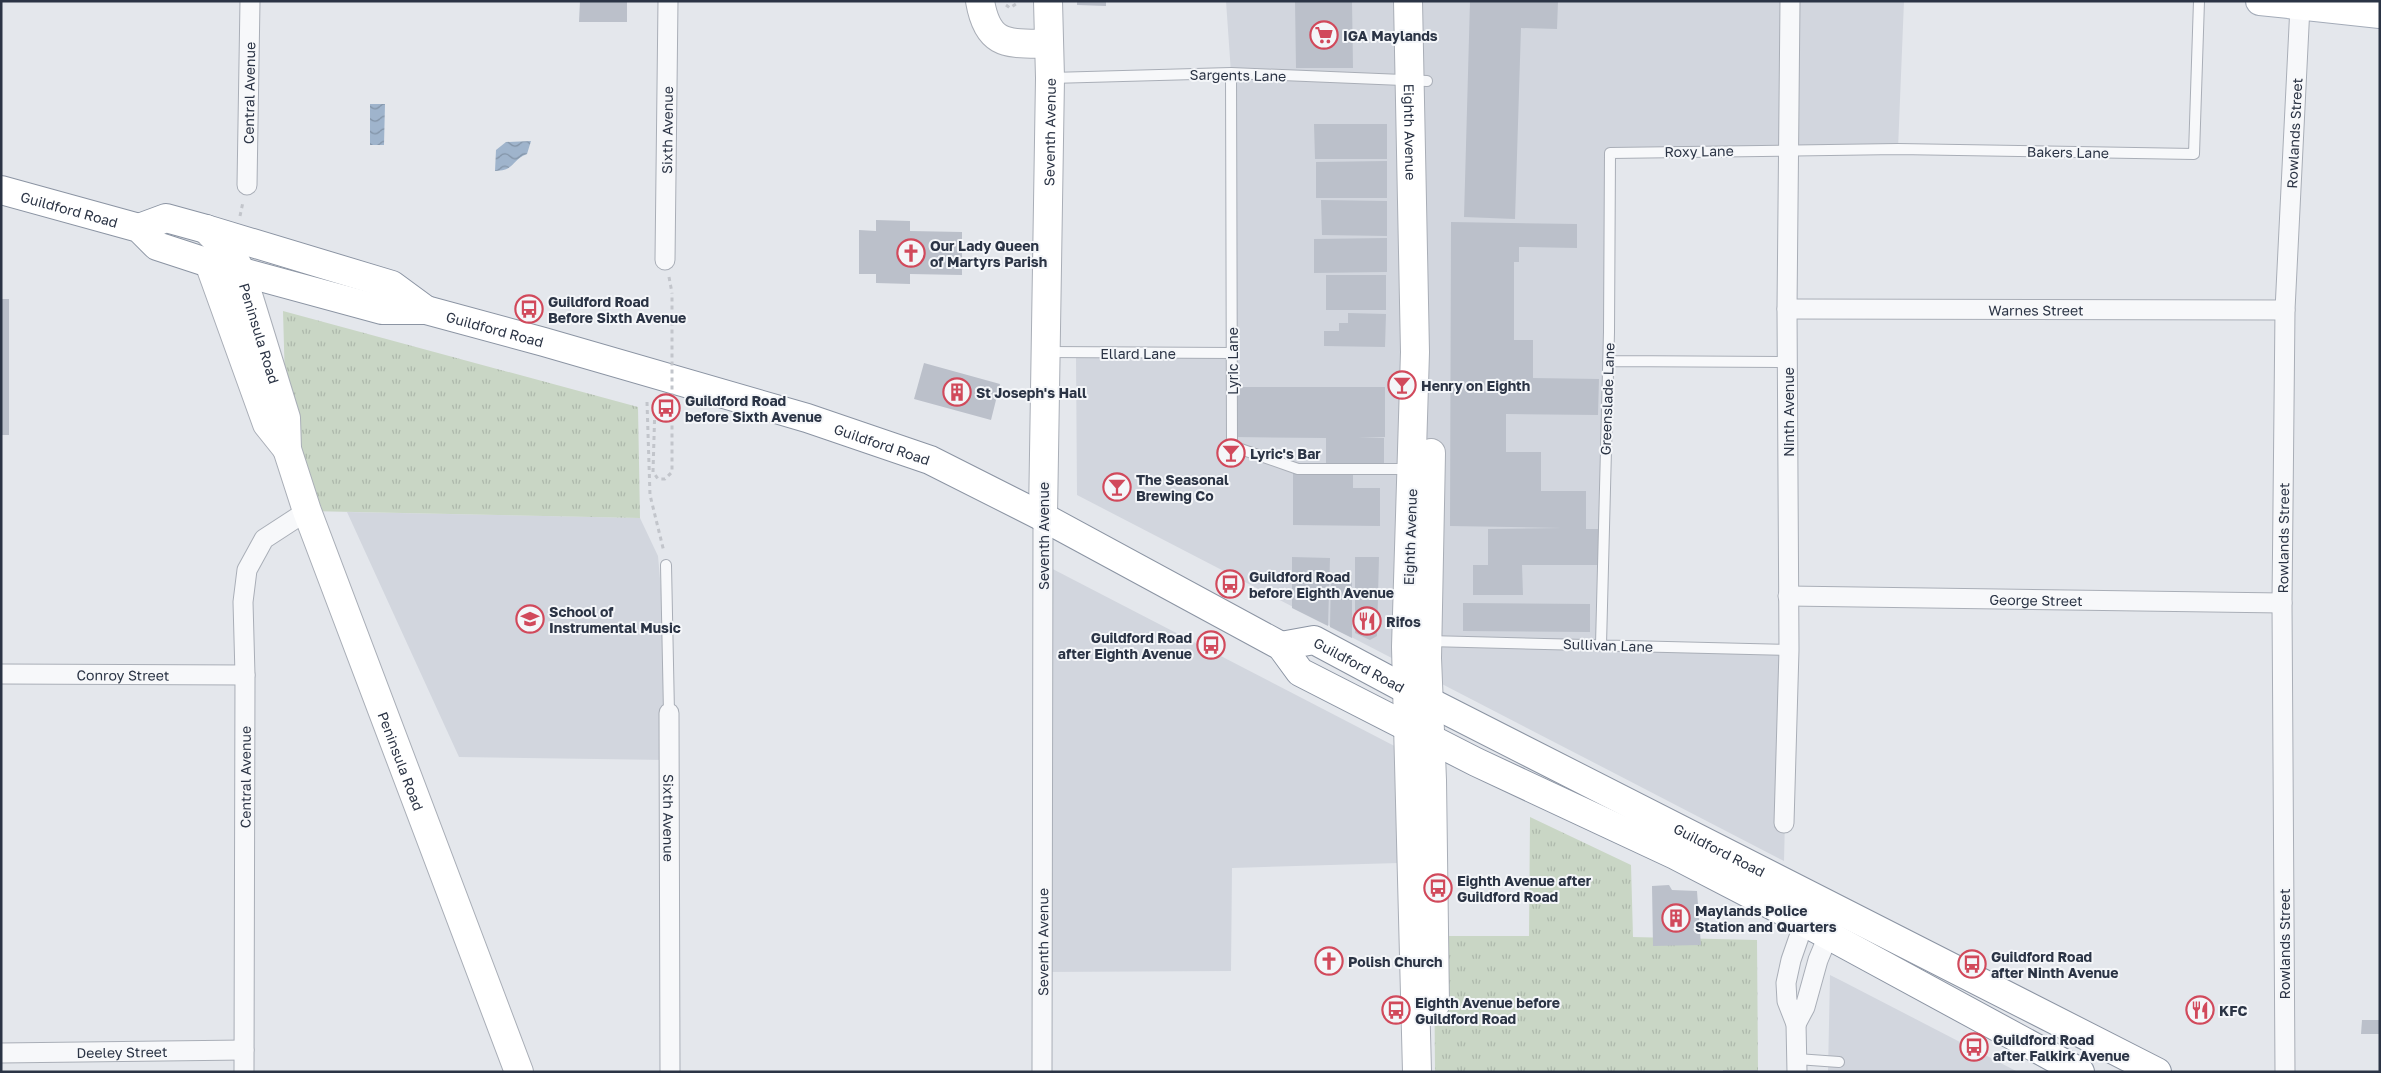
<svg xmlns="http://www.w3.org/2000/svg" width="2381" height="1073" font-family="'Golos Text',sans-serif">
	<style>
		.built { fill: #d2d6de }
		.grass { fill: url(#grass-tufts) }
		.water { fill: url(#water-waves) }
		.building { fill: #bbc0ca }
		.lines { fill: none; stroke-linecap: round; stroke-linejoin: round }
		.lane-casing { stroke: #a9aeb7; stroke-width: 12 }
		.street-casing { stroke: #a9aeb7; stroke-width: 21 }
		.secondary-casing { stroke: #a9aeb7; stroke-width: 30 }
		.primary-casing { stroke: #a3abb8; stroke-width: 30 }
		.highway-casing { stroke: #8b94a3; stroke-width: 30 }
		.path { stroke: #c2c5cb; stroke-width: 3; stroke-dasharray: 4 4; stroke-linecap: butt }
		.lane { stroke: #f7f8fa; stroke-width: 10 }
		.street { stroke: #f7f8fa; stroke-width: 19 }
		.secondary { stroke: #fff; stroke-width: 28 }
		.primary { stroke: #fff; stroke-width: 28 }
		.highway { stroke: #fff; stroke-width: 28 }
		.path-bridge { stroke: #c2c5cb; stroke-width: 3; stroke-dasharray: 4 4; stroke-linecap: butt }
		.labels { text-anchor: middle; dominant-baseline: central; stroke-width: 4; stroke-linejoin: round; paint-order: stroke }
		.poi-label { font-size: 14px; font-weight: bold; fill: #2b3445; stroke: #f4f6f9; text-anchor: start }
		.street-label { font-size: 14px; fill: #2b3445; stroke: #f4f6f9 }
	</style>
	<defs>
		<pattern id="grass-tufts" width="24" height="20" patternUnits="userSpaceOnUse" patternTransform="scale(1.25)"><rect width="24" height="20" fill="#c9d6c5"/><path d="M3 7l-1-3M5 7V3M7 7l1-3M15 17l-1-3M17 17v-4M19 17l1-3" fill="none" stroke="#adb8ab"/></pattern>
		<pattern id="water-waves" width="16" height="10" patternUnits="userSpaceOnUse" patternTransform="scale(1.25)"><rect width="16" height="10" fill="#9fb4cc"/><path d="M0 5q4-4 8 0t8 0" fill="none" stroke="#8293a7"/></pattern>
	</defs>
	<rect width="100%" height="100%" fill="#e4e7ec"/>
	<path class="built" d="M 1226,1 L 1904,1 L 1898,149 L 1610,153 L 1601,644 L 1789,650 L 1784,861 L 1077,495 L 1076,358 L 1232,353 L 1231,73 Z
		M 347,512 L 640,518 L 658,556 L 669,681 L 668,760 L 459,757 Z
		M 1043,564 L 1435,767 L 1433,862 L 1232,868 L 1231,971 L 1042,972 Z
		M 1830,975 L 1842,981 L 2018,1072 L 1828,1072 Z"/>
	<path class="grass" d="M 283,311 L 638,407 L 640,518 L 307,511 L 286,418 Z
		M 1530,817 L 1631,865 L 1633,937 L 1757,940 L 1758,1070 L 1435,1072 L 1434,936 L 1529,936 Z"/>
	<path class="water" d="M 370,104 L 385,104 L 384,145 L 370,145 Z
		M 531,141 L 527,154 C 510,161 516,170 495,171 L 496,150 L 506,142 Z"/>
	<path class="building" d="M 580,1 L 627,1 L 627,22 L 579,22 Z
		M 1077,1 L 1106,1 L 1106,6 L 1077,5 Z
		M 1295,1 L 1352,1 L 1353,68 L 1296,68 Z
		M 1470,1 L 1558,1 L 1557,29 L 1521,28 L 1515,219 L 1464,217 Z
		M 1314,124 L 1387,124 L 1387,159 L 1315,159 Z
		M 1387,161 L 1387,198 L 1316,198 L 1316,162 Z
		M 1321,200 L 1387,201 L 1387,236 L 1322,235 Z
		M 876,220 L 910,221 L 910,231 L 962,232 L 962,275 L 910,274 L 910,284 L 876,283 L 876,274 L 859,274 L 859,230 L 876,231 Z
		M 1451,222 L 1577,224 L 1577,248 L 1519,247 L 1519,262 L 1514,262 L 1514,340 L 1533,340 L 1533,378 L 1599,379 L 1598,415 L 1506,414 L 1506,452 L 1541,452 L 1541,491 L 1586,491 L 1586,529 L 1598,529 L 1598,565 L 1522,565 L 1523,595 L 1473,595 L 1473,565 L 1488,565 L 1488,529 L 1562,528 L 1450,526 Z
		M 1387,238 L 1387,272 L 1314,273 L 1314,239 Z
		M 1326,275 L 1386,275 L 1386,310 L 1326,310 Z
		M 1,299 L 9,299 L 9,435 L 1,435 Z
		M 1348,313 L 1386,314 L 1385,347 L 1324,346 L 1324,331 L 1339,331 L 1339,323 L 1348,323 Z
		M 924,363 L 1000,384 L 991,420 L 914,399 Z
		M 1235,387 L 1385,387 L 1385,437 L 1358,438 L 1384,438 L 1384,463 L 1326,463 L 1326,438 L 1235,437 Z
		M 1293,472 L 1353,473 L 1353,488 L 1380,488 L 1380,526 L 1293,525 Z
		M 1292,557 L 1330,558 L 1328,626 L 1292,608 Z
		M 1355,557 L 1379,557 L 1377,636 L 1370,640 L 1355,633 Z
		M 1331,575 L 1352,575 L 1352,638 L 1330,627 Z
		M 1463,603 L 1590,604 L 1590,632 L 1463,631 Z
		M 1669,885 L 1672,890 L 1697,891 L 1701,945 L 1653,946 L 1652,886 Z
		M 2362,1020 L 2380,1020 L 2380,1034 L 2361,1034 Z
		M 1723,1070 L 1758,1070 L 1758,1072 L 1723,1072 Z"/>
	<g class="lines">
		<g class="lane-casing">
			<path id="lane" d="M 1231,73 L 1232,446 L 1298,469 L 1411,469
				M 1051,78 L 1231,73 L 1427,81
				M 1048,352 L 1232,353
				M 1608,361 L 1788,362
				M 666,565 L 669,713
				M 1428,641 L 1789,650
				M 1601,645 L 1609,332 L 1610,153 L 1898,149 L 2194,154 L 2199,1
				M 1797,1059 L 1839,1062"/>
		</g>
		<g class="street-casing">
			<g id="street">
				<path id="s1" d="M 247,185 L 250,1"/>
				<path id="s2" d="M 665,260 L 668,1"/>
				<path id="s3" d="M 1787,309 L 2285,310"/>
				<path id="s4" d="M 1788,596 L 2282,603"/>
				<path id="s5" d="M 1,674 L 245,675"/>
				<path id="s6" d="M 669,713 L 670,1072"/>
				<path d="M 1784,823 L 1789,650 L 1787,309 L 1790,1"/>
				<path d="M 1796,1024 L 1805,1007 L 1818,960 L 1833,924"/>
				<path id="s7" d="M 1,1053 L 244,1050"/>
				<path id="s8" d="M 244,1072 L 245,675 L 243,602 L 247,570 L 264,539 L 307,511"/>
				<path id="s9" d="M 1042,1072 L 1043,517"/>
				<path d="M 1797,1072 L 1796,1024 L 1787,1001 L 1786,983 L 1791,960 L 1808,911"/>
				<path id="s10" d="M 2285,1072 L 2282,603 L 2285,310 L 2300,6"/>
			</g>
		</g>
		<g class="secondary-casing">
			<g id="secondary">
				<path d="M 980,1 C 988,48 1009,43 1049,44"/>
				<path id="s11" d="M 1408,1 L 1415,352 L 1406,647 L 1417,1072"/>
				<path id="s12" d="M 206,229 L 234,258 L 241,272 L 286,418 L 287,449 L 307,511 L 519,1072"/>
				<path d="M 209,263 L 267,424 L 287,449"/>
				<path d="M 1431,453 L 1427,658 L 1432,780 L 1435,1005"/>
				<path id="s13" d="M 1043,517 L 1050,78 L 1048,1"/>
			</g>
		</g>
		<g class="primary-casing">
			<path id="primary" d="M 2260,1 L 2380,14"/>
		</g>
		<g class="highway-casing">
			<g id="highway">
				<path id="s14" d="M 1,190 L 139,228 L 157,246 L 209,263 L 382,310 L 426,310 L 544,342 L 807,418 L 930,460 L 1043,517 L 1281,646 L 1300,672 L 1476,762 L 1675,855 L 1804,922 L 2080,1072"/>
				<path d="M 139,228 L 166,218 L 206,229 L 392,285 L 426,310"/>
				<path id="s15" d="M 1281,646 L 1314,640 L 1428,701 L 2157,1072"/>
			</g>
		</g>
		<path class="path" d="M 1006,5 L 1010,8 L 1016,4 L 1015,1
			M 240,216 L 243,202
			M 669,277 L 672,293
			M 647,402 L 650,495 L 664,552"/>
		<use href="#lane" class="lane"/>
		<use href="#street" class="street"/>
		<use href="#secondary" class="secondary"/>
		<use href="#primary" class="primary"/>
		<use href="#highway" class="highway"/>
		<path class="path-bridge" d="M 655,404 L 653,472 L 658,479 L 665,479 L 672,472 L 672,293"/>
	</g>
	<defs>
		<g id="supermarket-ring" transform="scale(1.4375)"><circle r="9.5" fill="#f4f6f9" stroke="#d1495b" stroke-width="1.5"/><path d="M-6-5.5h2.5l.6 2H6L4.5 2H-2.5L-4.4-4H-6ZM-1.5 3.2a1.3 1.3 0 1 0 .1 0ZM3 3.2a1.3 1.3 0 1 0 .1 0Z" fill="#d1495b"/></g>
		<g id="church-ring" transform="scale(1.4375)"><circle r="9.5" fill="#f4f6f9" stroke="#d1495b" stroke-width="1.5"/><path d="M-1.2-6h2.4v3.5h3.3v2.4h-3.3V6h-2.4V-.1h-3.3v-2.4h3.3Z" fill="#d1495b"/></g>
		<g id="bus-ring" transform="scale(1.4375)"><circle r="9.5" fill="#f4f6f9" stroke="#d1495b" stroke-width="1.5"/><path d="M-5-6H5V4H4V6H2V4H-2V6H-4V4H-5ZM-3.5-4V0h7V-4ZM-3.5 1.2v1.5H-2V1.2ZM2 1.2v1.5H3.5V1.2Z" fill="#d1495b"/></g>
		<g id="bar-ring" transform="scale(1.4375)"><circle r="9.5" fill="#f4f6f9" stroke="#d1495b" stroke-width="1.5"/><path d="M-6-5H6L.8 .8V4.5H3.5V6h-7V4.5H-.8V.8Z" fill="#d1495b"/></g>
		<g id="building-ring" transform="scale(1.4375)"><circle r="9.5" fill="#f4f6f9" stroke="#d1495b" stroke-width="1.5"/><path d="M-4-6H4V6H1V3H-1V6H-4ZM-2.5-4.3h1.7v1.8h-1.7ZM.8-4.3h1.7v1.8H.8ZM-2.5-1h1.7V.8h-1.7ZM.8-1h1.7V.8H.8Z" fill="#d1495b"/></g>
		<g id="school-ring" transform="scale(1.4375)"><circle r="9.5" fill="#f4f6f9" stroke="#d1495b" stroke-width="1.5"/><path d="M0-5L7-2L0 1L-7-2ZM-4 1L0 2.5L4 1V4Q0 6-4 4Z" fill="#d1495b"/></g>
		<g id="restaurant-ring" transform="scale(1.4375)"><circle r="9.5" fill="#f4f6f9" stroke="#d1495b" stroke-width="1.5"/><path d="M-5-6h1v4h1v-4h1v4h1v-4h1v5L-1.5 .5V6h-2V.5L-5-1ZM5-6V6H3V1.5H1.5Q1.5-4 5-6Z" fill="#d1495b"/></g>
	</defs>
	<g fill-rule="evenodd">
		<use href="#supermarket-ring" x="1324" y="35"/>
		<use href="#church-ring" x="911" y="253"/>
		<use href="#bus-ring" x="529" y="309"/>
		<use href="#bar-ring" x="1402" y="385"/>
		<use href="#building-ring" x="957" y="392"/>
		<use href="#bus-ring" x="666" y="408"/>
		<use href="#bar-ring" x="1231" y="453"/>
		<use href="#bar-ring" x="1117" y="487"/>
		<use href="#bus-ring" x="1230" y="584"/>
		<use href="#school-ring" x="530" y="619"/>
		<use href="#restaurant-ring" x="1367" y="621"/>
		<use href="#bus-ring" x="1211" y="645"/>
		<use href="#bus-ring" x="1438" y="888"/>
		<use href="#building-ring" x="1676" y="918"/>
		<use href="#church-ring" x="1329" y="961"/>
		<use href="#bus-ring" x="1972" y="964"/>
		<use href="#bus-ring" x="1396" y="1010"/>
		<use href="#restaurant-ring" x="2200" y="1010"/>
		<use href="#bus-ring" x="1974" y="1047"/>
	</g>
	<g class="labels">
		<g class="poi-label">
			<text x="1343" y="35">IGA Maylands</text>
			<text x="930" y="245">Our Lady Queen<tspan x="930" dy="16">of Martyrs Parish</tspan></text>
			<text x="548" y="301">Guildford Road<tspan x="548" dy="16">Before Sixth Avenue</tspan></text>
			<text x="1421" y="385">Henry on Eighth</text>
			<text x="976" y="392">St Joseph's Hall</text>
			<text x="685" y="400">Guildford Road<tspan x="685" dy="16">before Sixth Avenue</tspan></text>
			<text x="1250" y="453">Lyric's Bar</text>
			<text x="1136" y="479">The Seasonal<tspan x="1136" dy="16">Brewing Co</tspan></text>
			<text x="1249" y="576">Guildford Road<tspan x="1249" dy="16">before Eighth Avenue</tspan></text>
			<text x="549" y="611">School of<tspan x="549" dy="16">Instrumental Music</tspan></text>
			<text x="1386" y="621">Rifos</text>
			<text x="1192" y="637" text-anchor="end">Guildford Road<tspan x="1192" dy="16">after Eighth Avenue</tspan></text>
			<text x="1457" y="880">Eighth Avenue after<tspan x="1457" dy="16">Guildford Road</tspan></text>
			<text x="1695" y="910">Maylands Police<tspan x="1695" dy="16">Station and Quarters</tspan></text>
			<text x="1991" y="956">Guildford Road<tspan x="1991" dy="16">after Ninth Avenue</tspan></text>
			<text x="1348" y="961">Polish Church</text>
			<text x="1415" y="1002">Eighth Avenue before<tspan x="1415" dy="16">Guildford Road</tspan></text>
			<text x="2219" y="1010">KFC</text>
			<text x="1993" y="1039">Guildford Road<tspan x="1993" dy="16">after Falkirk Avenue</tspan></text>
		</g>
		<g class="street-label">
			<text transform="translate(1238 75) rotate(1)">Sargents Lane</text>
			<text stroke="none"><textPath href="#s1" startOffset="92">Central Avenue</textPath></text>
			<text stroke="none"><textPath href="#s2" startOffset="130">Sixth Avenue</textPath></text>
			<text stroke="none"><textPath href="#s13" startOffset="385">Seventh Avenue</textPath></text>
			<text stroke="none"><textPath href="#s11" startOffset="131">Eighth Avenue</textPath></text>
			<text stroke="none"><textPath href="#s10" startOffset="939">Rowlands Street</textPath></text>
			<text transform="translate(1699 151) rotate(-1)">Roxy Lane</text>
			<text transform="translate(2068 152) rotate(1)">Bakers Lane</text>
			<text stroke="none"><textPath href="#s14" startOffset="71">Guildford Road</textPath></text>
			<text stroke="none"><textPath href="#s3" startOffset="249">Warnes Street</textPath></text>
			<text stroke="none"><textPath href="#s14" startOffset="518">Guildford Road</textPath></text>
			<text stroke="none"><textPath href="#s12" startOffset="120">Peninsula Road</textPath></text>
			<text x="1138" y="353">Ellard Lane</text>
			<text transform="translate(1232 361) rotate(-90)">Lyric Lane</text>
			<text transform="translate(1607 399) rotate(-88)">Greenslade Lane</text>
			<text transform="translate(1788 412) rotate(-90)">Ninth Avenue</text>
			<text stroke="none"><textPath href="#s14" startOffset="922">Guildford Road</textPath></text>
			<text transform="translate(1043 536) rotate(-90)">Seventh Avenue</text>
			<text transform="translate(1410 537) rotate(-88)">Eighth Avenue</text>
			<text stroke="none"><textPath href="#s10" startOffset="534">Rowlands Street</textPath></text>
			<text stroke="none"><textPath href="#s4" startOffset="248">George Street</textPath></text>
			<text transform="translate(1608 645) rotate(2)">Sullivan Lane</text>
			<text stroke="none"><textPath href="#s15" startOffset="85">Guildford Road</textPath></text>
			<text stroke="none"><textPath href="#s5" startOffset="122">Conroy Street</textPath></text>
			<text stroke="none"><textPath href="#s12" startOffset="572">Peninsula Road</textPath></text>
			<text stroke="none"><textPath href="#s8" startOffset="295">Central Avenue</textPath></text>
			<text stroke="none"><textPath href="#s6" startOffset="105">Sixth Avenue</textPath></text>
			<text stroke="none"><textPath href="#s15" startOffset="490">Guildford Road</textPath></text>
			<text stroke="none"><textPath href="#s9" startOffset="130">Seventh Avenue</textPath></text>
			<text transform="translate(2284 944) rotate(-90)">Rowlands Street</text>
			<text stroke="none"><textPath href="#s7" startOffset="121">Deeley Street</textPath></text>
		</g>
	</g>
	<rect width="2381" height="1073" fill="none" stroke="#2b3445" stroke-width="5"/>
</svg>
